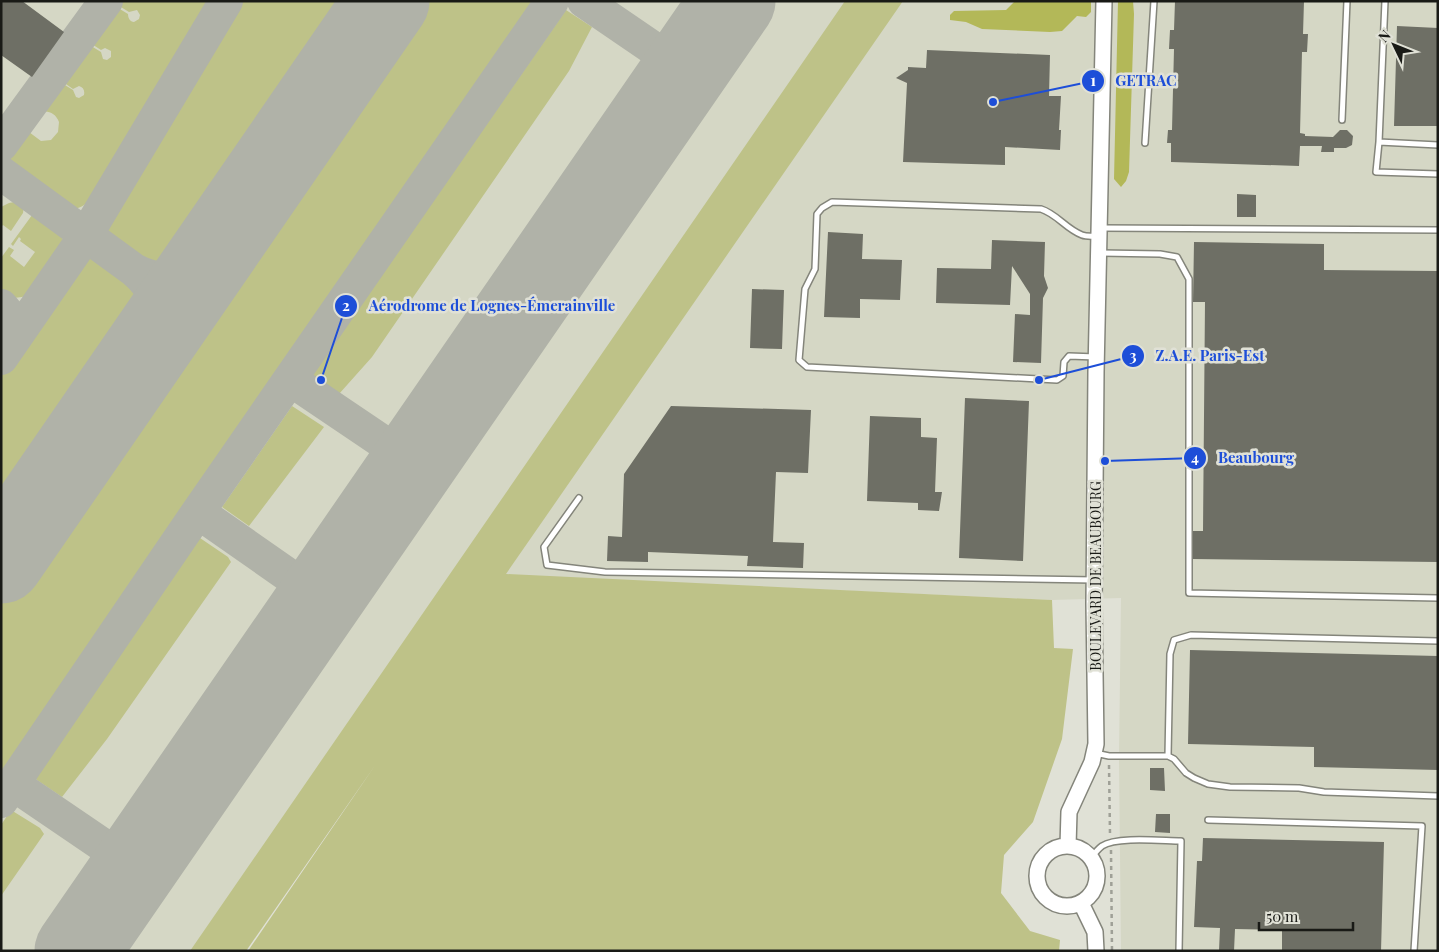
<svg xmlns="http://www.w3.org/2000/svg" width="1439" height="952" font-family="'Playfair Display',serif">
	<style>
		.built { fill: #d5d7c5 }
		.green { fill: #bec288 }
		.forest { fill: #b3b858 }
		.lines { fill: none; stroke-linecap: round; stroke-linejoin: round }
		.taxiway { stroke: #b0b2a8; stroke-width: 34 }
		.runway { stroke: #b0b2a8; stroke-width: 85 }
		.building { fill: #6e6f65 }
		.service-casing { stroke: #84857b; stroke-width: 8 }
		.secondary-casing { stroke: #84857b; stroke-width: 18 }
		.path { stroke: #9fa097; stroke-width: 2.5; stroke-dasharray: 4 4; stroke-linecap: butt }
		.service { stroke: #fff; stroke-width: 5 }
		.secondary { stroke: #fff; stroke-width: 15 }
		.labels { text-anchor: middle; dominant-baseline: central; stroke-width: 5; stroke-linejoin: round; paint-order: stroke }
		.street-label { font-size: 14px; fill: #191a16; stroke: #e0e1d6 }
		.leader { fill: none; stroke: #1d4ed8; stroke-width: 2 }
		.callout-dot { fill: #1d4ed8; stroke: #e0e1d6; stroke-width: 2 }
		.mark-label { font-size: 15px; text-anchor: middle; font-weight: bold; fill: #fff }
		.callout-label { font-size: 15px; text-anchor: middle; font-weight: bold; fill: #1d4ed8; stroke: #e0e1d6; stroke-width: 5; stroke-linejoin: round; paint-order: stroke }
	</style>
	<rect width="100%" height="100%" fill="#e0e1d6"/>
	<path class="built" d="M 1,1 L 1438,1 L 1438,951 L 1121,951 L 1119,757 L 1121,598 L 1052,600 L 506,575 L 246,951 L 1,951 Z"/>
	<path class="green" d="M 111,1 L 217,1 L 140,130 L 89,201 C 85,205 79,209 72,209 C 56,207 16,172 1,161 L 1,154 L 25,119 L 28,122 L 29,132 L 41,141 L 51,140 L 58,132 L 59,122 C 55,112 46,109 36,114 L 31,111 L 55,79 L 73,90 L 76,97 L 79,98 L 84,95 C 85,90 83,87 79,86 L 73,89 L 56,77 L 83,41 L 101,52 L 103,59 L 107,60 L 111,57 L 111,51 L 105,48 L 101,50 L 84,39 L 110,3 L 128,14 C 128,18 130,22 134,22 L 139,19 L 140,15 L 137,10 L 129,12 Z
		M 234,1 L 364,1 L 190,252 C 178,261 168,266 154,266 C 137,265 113,250 106,235 C 103,227 105,219 108,212 Z
		M 409,1 L 538,1 L 1,776 L 1,593 Z
		M 845,1 L 903,1 L 506,574 L 1052,600 L 1054,648 L 1073,649 L 1062,739 L 1033,822 L 1004,855 L 1001,893 L 1030,931 L 1060,940 L 1059,951 L 248,951 L 376,764 L 246,951 L 190,951 Z
		M 566,10 L 592,27 L 569,71 L 372,357 L 339,394 L 311,376 Z
		M 20,201 L 24,205 L 23,213 L 11,231 L 3,225 L 1,227 L 1,207 L 9,203 Z
		M 35,211 C 45,215 63,229 63,241 C 58,251 40,288 32,293 C 23,299 10,299 1,294 L 1,258 L 9,247 L 14,250 L 10,256 L 24,267 L 35,252 L 20,241 L 21,239 L 19,237 L 13,246 L 11,244 Z
		M 87,257 C 109,256 134,274 141,296 C 144,309 139,323 134,334 L 1,526 L 1,370 L 70,271 L 74,265 Z
		M 292,406 L 324,427 L 249,526 L 222,507 Z
		M 200,538 L 228,557 L 231,562 L 107,739 L 62,797 L 34,778 Z
		M 11,810 L 40,828 L 44,834 L 1,896 L 1,825 Z"/>
	<path class="forest" d="M 1015,1 L 1091,1 L 1091,12 L 1086,17 L 1077,16 L 1062,31 L 1050,32 L 982,29 L 966,22 L 950,20 L 950,15 L 954,11 L 1006,10 Z
		M 1118,1 L 1133,1 L 1134,14 L 1129,172 L 1126,181 L 1121,187 L 1114,179 Z"/>
	<g class="lines">
		<path class="taxiway" d="M 584,1 L 685,70
			M 1,145 L 106,1
			M 1,173 L 134,270 C 170,289 195,275 218,246
			M 134,270 C 167,298 161,324 141,358
			M 1,306 C 14,319 16,331 8,348
			M 1,358 L 86,235 L 226,1
			M 291,380 L 414,463
			M 198,512 L 321,598
			M 13,784 L 135,867
			M 1,801 L 198,512 L 552,1"/>
		<path class="runway" d="M 1,561 L 387,1
			M 77,951 L 733,1"/>
	</g>
	<path class="building" d="M 1,1 L 22,1 L 64,32 L 32,77 L 1,55 Z
		M 1175,1 L 1304,1 L 1303,34 L 1308,34 L 1307,52 L 1302,52 L 1300,133 L 1305,134 L 1305,136 L 1333,137 L 1340,130 L 1347,130 L 1353,136 L 1352,145 L 1346,148 L 1334,148 L 1334,152 L 1321,152 L 1322,146 L 1300,146 L 1299,166 L 1171,162 L 1171,143 L 1167,143 L 1168,130 L 1172,130 L 1174,49 L 1169,49 L 1170,30 L 1174,30 Z
		M 1397,26 L 1438,28 L 1438,126 L 1394,126 Z
		M 927,50 L 1050,55 L 1049,96 L 1061,96 L 1059,130 L 1061,130 L 1060,150 L 1005,147 L 1005,165 L 903,162 L 907,83 L 896,78 L 908,70 L 908,67 L 926,68 Z
		M 1237,194 L 1256,195 L 1256,217 L 1237,217 Z
		M 828,232 L 863,234 L 862,259 L 902,260 L 900,300 L 860,299 L 860,318 L 824,317 Z
		M 992,240 L 1045,242 L 1044,276 L 1048,288 L 1043,298 L 1041,363 L 1013,362 L 1015,314 L 1030,315 L 1030,294 L 1012,266 L 1010,305 L 936,303 L 937,268 L 991,269 Z
		M 1194,242 L 1324,244 L 1324,270 L 1438,271 L 1438,562 L 1193,559 L 1193,531 L 1203,531 L 1205,302 L 1193,302 Z
		M 752,289 L 784,290 L 782,349 L 750,348 Z
		M 965,398 L 1029,401 L 1023,561 L 959,558 Z
		M 671,406 L 811,410 L 808,473 L 776,472 L 773,542 L 804,543 L 803,568 L 747,566 L 748,556 L 648,552 L 648,562 L 607,561 L 608,536 L 622,537 L 624,474 Z
		M 870,416 L 921,418 L 921,437 L 937,438 L 935,492 L 942,492 L 939,511 L 918,510 L 918,503 L 867,501 Z
		M 1190,650 L 1438,656 L 1438,770 L 1314,767 L 1314,747 L 1188,744 Z
		M 1150,768 L 1164,768 L 1165,791 L 1150,790 Z
		M 1156,814 L 1170,814 L 1170,833 L 1155,832 Z
		M 1203,838 L 1384,842 L 1381,951 L 1282,951 L 1282,930 L 1235,929 L 1234,951 L 1219,951 L 1220,928 L 1194,927 L 1197,861 L 1202,861 Z"/>
	<g class="lines">
		<g class="service-casing">
			<path id="service" d="M 1385,1 L 1379,142 L 1438,145
				M 1342,120 L 1347,1
				M 1379,142 L 1376,172 L 1438,174
				M 1145,143 L 1154,1
				M 1101,228 L 1438,230
				M 1101,253 L 1160,254 L 1177,257 L 1189,279 L 1189,593 L 1438,598
				M 1096,357 L 1069,356 L 1064,362 L 1063,376 L 1057,380 L 807,367 L 799,360 L 805,289 L 815,269 L 817,214 L 822,208 L 832,202 L 1041,209 C 1057,214 1066,229 1082,235 C 1087,237 1093,236 1098,236
				M 579,498 L 544,547 L 547,565 L 605,572 L 1094,580
				M 1095,753 L 1109,756 L 1168,756 L 1174,759 L 1186,773 L 1194,778 L 1208,784 L 1230,787 L 1299,788 L 1324,792 L 1438,796
				M 1168,756 L 1170,654 L 1174,640 L 1191,635 L 1438,641
				M 1208,820 L 1422,826 L 1414,951
				M 1091,858 C 1094,854 1098,849 1102,846 C 1117,836 1163,841 1181,841 L 1179,951"/>
		</g>
		<g class="secondary-casing">
			<path id="secondary" d="M1037 876a30 30 0 1 1 60 0a30 30 0 1 1-60 0Z
				M 1068,846 L 1069,812 L 1092,762 L 1096,744 L 1094,604 L 1096,372 L 1104,1
				M 1081,903 L 1095,932 L 1096,951"/>
		</g>
		<path class="path" d="M 1109,765 L 1110,834
			M 1111,850 L 1112,951"/>
		<use href="#service" class="service"/>
		<use href="#secondary" class="secondary"/>
	</g>
	<g class="labels">
		<g class="street-label">
			<text transform="translate(1095 576) rotate(-90)">BOULEVARD DE BEAUBOURG</text>
		</g>
	</g>
	<path class="leader" d="M993 102L1093 81M321 380L346 306M1039 380L1133 356M1105 461L1195 458"/>
	<g class="callout-dot">
		<circle cx="993" cy="102" r="5"/>
		<circle cx="321" cy="380" r="5"/>
		<circle cx="1039" cy="380" r="5"/>
		<circle cx="1105" cy="461" r="5"/>
		<circle cx="1093" cy="81" r="12"/>
		<circle cx="346" cy="306" r="12"/>
		<circle cx="1133" cy="356" r="12"/>
		<circle cx="1195" cy="458" r="12"/>
	</g>
	<g class="mark-label">
		<text x="1093" y="86">1</text>
		<text x="346" y="311">2</text>
		<text x="1133" y="361">3</text>
		<text x="1195" y="463">4</text>
	</g>
	<g class="callout-label">
		<text x="1146" y="86">GETRAC</text>
		<text x="492" y="311">Aérodrome de Lognes-Émerainville</text>
		<text x="1210" y="361">Z.A.E. Paris-Est</text>
		<text x="1256" y="463">Beaubourg</text>
	</g>
	<rect width="1439" height="952" fill="none" stroke="#191a16" stroke-width="5"/>
	<g transform="translate(1394 45) rotate(313)" stroke="#e0e1d6" stroke-width="4" paint-order="stroke">
	<path d="M0-4L9 19L0 12L-9 19Z" fill="#191a16"/>
	<text y="-8" font-size="14" font-weight="bold" text-anchor="middle" fill="#191a16">N</text>
	</g>
	<path d="M1259 922v8h94v-8" fill="none" stroke="#191a16" stroke-width="2.5"/>
	<text x="1266" y="922" font-size="15" fill="#191a16" stroke="#e0e1d6" stroke-width="4" paint-order="stroke">50 m</text>
</svg>
